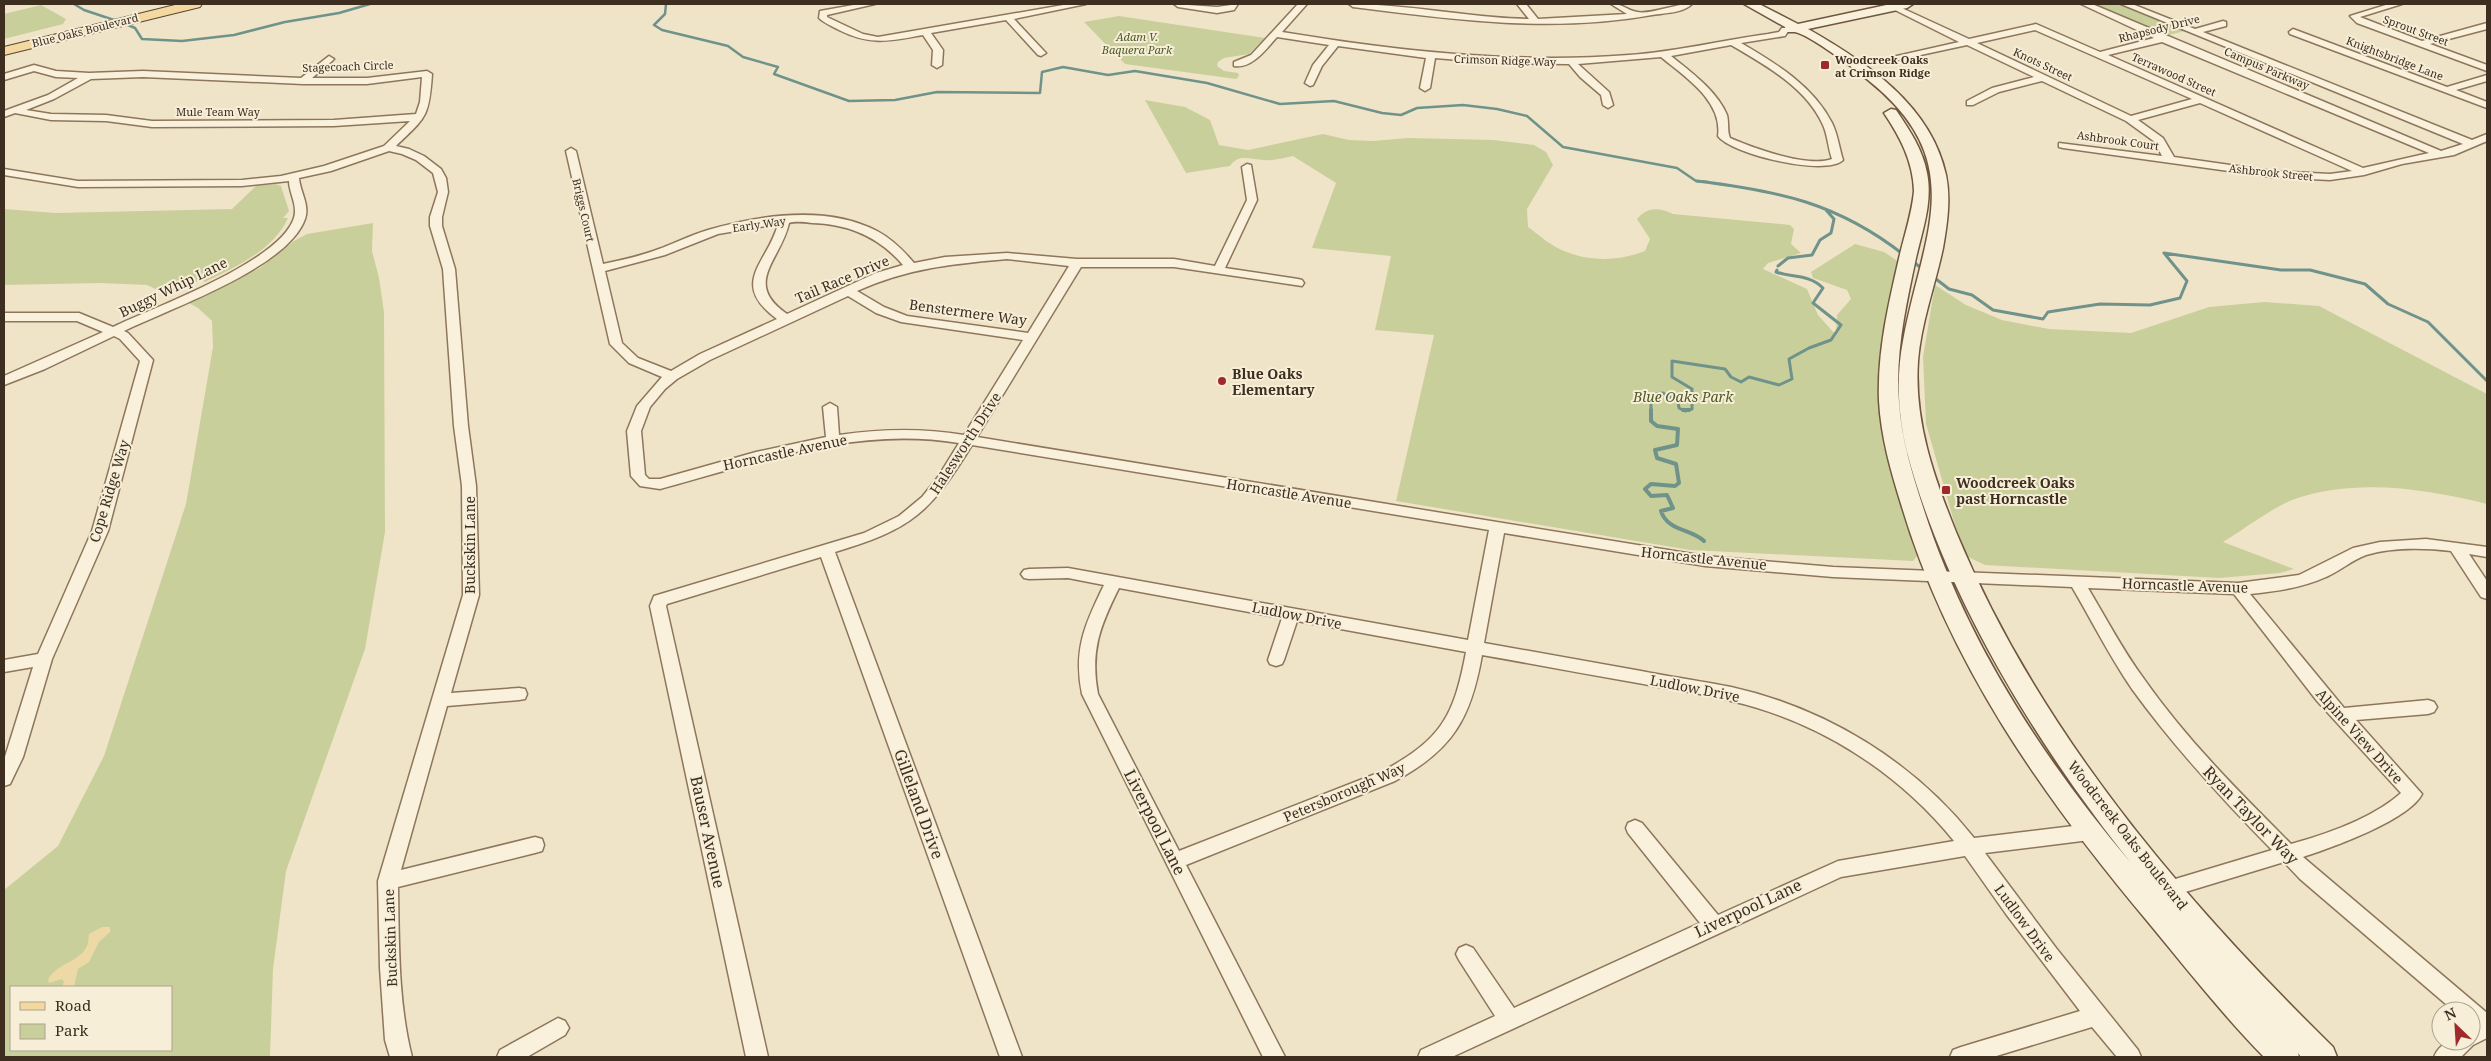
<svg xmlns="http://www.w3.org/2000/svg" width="2491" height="1061" font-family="'Noto Serif',serif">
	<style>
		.green { fill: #c9cf9b; fill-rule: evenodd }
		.sand { fill: #ecd9a5 }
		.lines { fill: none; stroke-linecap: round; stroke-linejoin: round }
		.stream-far2 { stroke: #6f938a; stroke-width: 2.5 }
		.stream-far1 { stroke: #6f938a; stroke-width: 3 }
		.stream { stroke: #6f938a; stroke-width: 4 }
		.street-casing { stroke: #8d765c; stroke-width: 3 }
		.secondary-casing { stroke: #6f573f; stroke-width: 3 }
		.primary-casing { stroke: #5b4430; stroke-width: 2 }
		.street { fill: #faf1dc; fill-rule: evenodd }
		.secondary { fill: #faf1dc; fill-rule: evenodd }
		.primary { fill: #f3d9a0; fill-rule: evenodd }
		.poi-dot { fill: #9e2a2b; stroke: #f7eed8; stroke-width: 2 }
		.labels { text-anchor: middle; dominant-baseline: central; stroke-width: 4; stroke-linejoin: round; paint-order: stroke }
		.far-street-label { font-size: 11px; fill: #3d2e20; stroke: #f7eed8 }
		.far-park-label { font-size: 11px; font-style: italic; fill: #4d5a26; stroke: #f7eed8 }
		.far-poi-label { font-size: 11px; font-weight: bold; fill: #3d2e20; stroke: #f7eed8; text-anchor: start }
		.street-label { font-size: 14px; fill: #3d2e20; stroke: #f7eed8 }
		.poi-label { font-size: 14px; font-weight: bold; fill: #3d2e20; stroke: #f7eed8; text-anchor: start }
		.park-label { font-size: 14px; font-style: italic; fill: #4d5a26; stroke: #f7eed8 }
		.near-street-label { font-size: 16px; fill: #3d2e20; stroke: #f7eed8 }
	</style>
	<rect width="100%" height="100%" fill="#f0e4c8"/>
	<path class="green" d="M 2089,4 L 2121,4 L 2185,31 L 2165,36 Z
		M 41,5 L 66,19 L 63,24 L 4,39 L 4,14 Z
		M 1119,16 L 1265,38 L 1249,54 L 1224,58 L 1218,62 L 1217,66 L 1224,71 L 1238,73 L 1239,76 L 1236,79 L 1125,64 L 1084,22 Z
		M 1145,100 L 1185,107 L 1210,120 L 1219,145 L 1248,150 L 1323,134 L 1349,140 L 1373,141 L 1408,138 L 1494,140 L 1534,145 L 1546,152 L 1553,165 L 1527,209 L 1528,227 C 1539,235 1551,246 1564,251 C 1590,262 1620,261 1645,251 L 1650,239 L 1637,219 C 1647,207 1659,207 1673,214 L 1790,225 L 1794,229 L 1791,244 L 1801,253 L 1768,263 L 1763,269 L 1807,289 L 1818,315 L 1836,335 L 1837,315 L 1851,299 L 1847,290 L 1813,278 L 1811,272 L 1855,244 L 1884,252 L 1899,262 L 1883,335 L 1880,408 L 1894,483 L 1918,555 L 1913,561 L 1690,550 L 1396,501 L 1434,335 L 1375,330 L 1391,256 L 1312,248 L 1336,183 L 1293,156 C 1284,158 1273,161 1264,160 C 1251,160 1239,153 1230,166 L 1186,173 Z
		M 276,184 L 281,186 L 289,211 L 283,218 L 288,218 C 273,251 235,267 205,282 L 201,280 L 168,295 L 147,285 L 100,283 L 4,285 L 4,209 L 56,213 L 232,209 L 256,186 Z
		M 373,223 L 372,251 L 379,278 L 384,312 L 385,532 L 365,649 L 286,871 L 273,969 L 270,1057 L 4,1057 L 4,890 L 58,846 L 104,756 L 186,504 L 213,347 L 212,321 L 198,308 L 189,303 L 260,268 L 294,241 L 307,234 ZM 11,987 L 171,987 L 171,1050 L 11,1050 Z
		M 1935,285 L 1966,305 L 2002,320 L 2049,329 L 2131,333 L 2209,307 L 2264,302 L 2319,306 L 2487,394 L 2487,504 C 2426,489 2357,478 2295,499 C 2276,505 2243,530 2223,542 L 2294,569 L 2280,573 L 2219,578 L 1985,565 L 1968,557 L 1959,539 L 1926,424 L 1923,357 Z"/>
	<path class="sand" d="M 102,927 L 110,927 L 110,932 L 99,942 L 89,962 L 78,969 L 74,987 L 62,987 L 64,982 L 62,979 L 49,983 L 48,980 C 56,963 79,963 87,946 C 89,942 88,938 89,934 Z"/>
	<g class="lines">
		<path class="stream-far2" d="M 74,4 L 84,10 L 117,21
			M 666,4 L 665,14 L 654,25 L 662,30 L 728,46 L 743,57 L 778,67 L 774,74 L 849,101 L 895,100 L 937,92 L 1040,93 L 1042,72 L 1063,67 L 1108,75 L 1135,71 L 1207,83 L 1280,104 L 1334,101 L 1382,113 L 1401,115 L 1417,108 L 1463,105 L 1497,109 L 1527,116 L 1563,147 L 1677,168 L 1696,181 L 1708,182
			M 123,23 L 135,28 L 142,39 L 182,41 L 234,35 L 285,22 L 339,13 L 370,4"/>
		<path class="stream-far1" d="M 1697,181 C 1779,191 1838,203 1904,255
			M 1912,261 L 1924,270
			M 1778,266 L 1788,258 L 1812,255 L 1820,240 L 1831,233 L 1834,219 L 1826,210
			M 1932,276 L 1949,289 L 1972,295 L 1993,310 L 2043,319 L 2048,312 L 2100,304 L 2150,305 L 2180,298 L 2187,281 L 2164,253 L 2281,270 L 2310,270 L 2365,284 L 2388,304 L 2428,322 L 2487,381
			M 1651,411 L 1651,403 L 1655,394 L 1663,393 L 1678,402 L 1679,408 L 1685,411 L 1692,409 L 1692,389 L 1672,377 L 1672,361 L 1725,369 L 1731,377 L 1741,382 L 1749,377 L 1779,385 L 1792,379 L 1789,359 L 1809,348 L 1831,340 L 1841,325 L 1813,303 L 1823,288 C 1809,274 1793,278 1776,272 L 1777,270"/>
		<path class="stream" d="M 1651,410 L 1651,421 L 1657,426 L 1678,429 L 1677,445 L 1655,450 L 1657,458 L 1676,464 L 1679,483 L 1675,486 L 1651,484 L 1645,489 L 1651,496 L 1667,495 L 1673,508 L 1661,511 C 1667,531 1692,529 1704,541
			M 1683,410 L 1689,410"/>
		<g class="street-casing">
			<path id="street" d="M 859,4 L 875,4 L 827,15 L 827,17 L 863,34 L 878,37 L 1069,4 L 1086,4 L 1014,19 L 1044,51 L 1046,53 L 1041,56 L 1038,55 L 1006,20 L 931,33 L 943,50 L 942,65 L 937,68 L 932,65 L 933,50 L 923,35 C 890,41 871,46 839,30 C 832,26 824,23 819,18 L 820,11 Z
				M 1174,4 L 1217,7 L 1238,4 L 1234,10 L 1217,13 L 1178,7 Z
				M 1298,4 L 1307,4 L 1282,32 C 1397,51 1512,64 1629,55 C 1676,52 1722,40 1768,34 L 1779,32 L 1782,28 L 1788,28 L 1789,30 L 1785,36 L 1741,43 C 1777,64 1813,86 1832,123 C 1838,135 1839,148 1843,160 C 1826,177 1731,154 1718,136 C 1723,101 1685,77 1661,57 L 1578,64 L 1609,92 L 1613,105 L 1608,108 L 1603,105 L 1601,95 L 1580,77 L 1569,64 L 1496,63 L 1435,58 L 1430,88 L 1425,91 L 1420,88 L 1426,58 L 1338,46 L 1322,66 L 1313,85 L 1310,86 L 1305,83 L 1313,65 L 1329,45 L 1277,37 C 1266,49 1252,69 1234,66 L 1234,62 L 1251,55 ZM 1731,45 C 1765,65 1806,87 1823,125 C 1828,136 1828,148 1832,159 C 1808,168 1753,148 1730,138 C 1727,131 1729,123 1727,115 C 1717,91 1691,72 1671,56 Z
				M 1349,4 C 1409,4 1469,18 1529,19 L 1517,4 L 1526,4 L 1538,19 L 1627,14 L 1611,4 C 1624,4 1626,10 1637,12 C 1650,15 1677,3 1692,4 C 1683,13 1665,13 1652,15 C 1553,33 1454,20 1353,7 Z
				M 1883,4 L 1893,4 L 1969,39 L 2036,24 L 2100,52 L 2154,38 L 2081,4 L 2092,4 L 2441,151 L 2463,144 L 2121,4 L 2132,4 L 2195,29 L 2223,21 L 2226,22 L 2226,26 L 2203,32 L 2472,140 L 2487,134 L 2487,141 L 2454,155 L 2402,164 L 2364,175 L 2330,180 L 2272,177 L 2063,148 L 2059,147 L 2059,143 L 2162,156 L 2155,142 L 2126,121 L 2042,81 L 1999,92 L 1973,105 L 1967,105 L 1967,101 L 1992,88 L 2034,77 L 1967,45 L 1888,62 L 1888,58 L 1959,42 ZM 2035,30 L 2192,99 L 2131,116 L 1977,43 ZM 2162,42 L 2429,153 L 2363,168 L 2108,55 ZM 2200,103 L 2352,171 L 2330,174 L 2272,171 L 2174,157 L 2163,138 L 2138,120 Z
				M 2389,4 L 2402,4 L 2360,17 L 2422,41 L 2487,23 L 2487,29 L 2430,44 L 2487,65 L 2487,71 L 2357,23 L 2350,16 Z
				M 2293,29 L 2447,87 L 2487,75 L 2487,81 L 2456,90 L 2487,102 L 2487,108 L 2290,34 L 2289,32 Z
				M 329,56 L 334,59 L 332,61 L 312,78 L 367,78 L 427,71 L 432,74 C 429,118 426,117 396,146 L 409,149 L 424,156 L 441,169 L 446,178 L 448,192 L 442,217 L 442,226 L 455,269 L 468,426 L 476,486 L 479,595 L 451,693 L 519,688 L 525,689 L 527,694 L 525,699 L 519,700 L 447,706 L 401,870 L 535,837 L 542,839 L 544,845 L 542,851 L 535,853 L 398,887 C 399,943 398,1002 412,1057 L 390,1057 L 385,1040 L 380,968 L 378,881 L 463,595 L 462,486 L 454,426 L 443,269 L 430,226 L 430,217 L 438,192 L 433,173 L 416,160 L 402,154 L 389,151 L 331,171 L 299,178 C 300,192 310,205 305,219 C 288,268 169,309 124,331 L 128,333 L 153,360 L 108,531 L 52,659 L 23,757 L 10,784 L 4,786 L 4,760 L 33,667 L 4,672 L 4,660 L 38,654 L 92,531 L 140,361 L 120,339 L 114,336 L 45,369 L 4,385 L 4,376 L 103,332 L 77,321 L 4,321 L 4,313 L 79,313 L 113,327 C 155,307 280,262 294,218 C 298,205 289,193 289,181 L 242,186 L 78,187 L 4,175 L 4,169 L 78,181 L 242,180 L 281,176 L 324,166 L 384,146 L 410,121 L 334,126 L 152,127 L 106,121 L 51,120 L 15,113 L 4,117 L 4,111 L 48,95 L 78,78 L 56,77 L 34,71 L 4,80 L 4,74 L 34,65 L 56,71 L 89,73 L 143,71 L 301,78 ZM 143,77 L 303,84 L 367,84 L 422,77 L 420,102 L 416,114 L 334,120 L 152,121 L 106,115 L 51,114 L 26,110 L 54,99 L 91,79 Z
				M 571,148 L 576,151 L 603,264 C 622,260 641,256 659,249 C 675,243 691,235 708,230 C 760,215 827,205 877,231 C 892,239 903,250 914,263 L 945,257 L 1007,253 L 1077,259 L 1174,259 L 1215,266 L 1247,200 L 1242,167 L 1247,164 L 1251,165 L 1257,200 L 1225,268 L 1298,279 L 1302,280 L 1304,283 L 1302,286 L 1174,267 L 1081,267 L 977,437 L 1705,556 L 1833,567 L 2238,583 L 2299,575 L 2353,548 L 2380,542 L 2426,539 L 2487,547 L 2487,557 L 2469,554 L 2487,581 L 2487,599 L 2481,597 L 2451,551 C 2424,548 2393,547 2366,555 C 2352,560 2340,571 2326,577 C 2302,588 2276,591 2250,594 L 2344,708 L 2428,700 L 2434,702 L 2437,707 L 2434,712 L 2428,714 L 2356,720 L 2422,794 C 2409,820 2331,848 2303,857 L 2487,1013 L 2487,1038 L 2473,1045 L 2461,1057 L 2434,1057 C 2441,1040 2454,1041 2471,1041 L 2471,1011 L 2454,1011 L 2300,879 L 2284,862 L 2169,897 L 2162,895 L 2159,889 L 2162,883 L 2272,850 C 2222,799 2174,747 2132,689 C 2110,657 2092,621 2072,587 L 1833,577 L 1705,566 L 1504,533 L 1484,643 C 1536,652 1589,662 1641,671 C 1671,677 1701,681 1731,687 C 1826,708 1914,762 1974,838 L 2090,824 L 2097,827 L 2099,832 L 2097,837 L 2090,840 L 1985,853 L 2056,948 L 2138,1050 L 2141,1057 L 2117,1057 L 2092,1027 L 1993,1057 L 1950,1057 L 1953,1050 L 1961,1047 L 2080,1011 L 2006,914 L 1965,856 L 1841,877 L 1452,1057 L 1418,1057 L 1421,1050 L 1495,1016 L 1459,960 L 1456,954 L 1459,948 L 1466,945 L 1473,948 L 1514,1008 L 1700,923 L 1628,833 L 1626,828 L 1628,823 L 1635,820 L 1642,823 L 1718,915 L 1838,861 L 1954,841 C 1898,772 1819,721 1731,701 C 1701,693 1669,689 1638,683 C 1586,674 1534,664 1482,655 C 1471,718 1453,750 1395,781 L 1186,865 L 1285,1057 L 1263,1057 L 1082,694 C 1073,650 1085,624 1104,585 L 1068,578 L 1029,579 L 1024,578 L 1021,574 L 1024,570 L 1029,569 L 1068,568 L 1468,640 L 1489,530 L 972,445 C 930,513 912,529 835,552 L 1022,1057 L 1000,1057 L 821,557 L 667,604 L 666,606 L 768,1057 L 746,1057 L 650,606 L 654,596 L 864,533 L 899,516 L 922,497 L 938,477 L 959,443 C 855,426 759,462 660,489 L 640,486 L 631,476 L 627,431 L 637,406 L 662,377 L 629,363 L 610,344 L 566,151 ZM 789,223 C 795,221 804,222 812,223 C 849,224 879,237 903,265 L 876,273 L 787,314 C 742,283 781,260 789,223 ZM 778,224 C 768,263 728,283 777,319 L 700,354 L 671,371 L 638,358 L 622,343 L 605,271 L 665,255 L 718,234 ZM 1007,259 L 1069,266 L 1028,333 L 907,316 L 884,307 L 857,291 C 908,268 952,264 1007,259 ZM 848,296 L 876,313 L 901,322 L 1023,340 L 964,435 C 922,428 881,429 839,435 L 837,407 L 830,403 L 823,407 L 826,437 L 756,452 L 660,479 L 649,479 L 645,475 L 641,431 L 650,407 L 665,389 L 677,379 L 710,360 ZM 1119,588 L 1282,618 L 1268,660 L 1270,664 L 1276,666 L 1282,664 L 1284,660 L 1297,621 L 1466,652 C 1454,716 1442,739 1383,771 L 1179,851 L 1098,694 C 1090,651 1100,626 1119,588 ZM 2088,588 L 2234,594 L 2317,701 L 2401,793 C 2373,818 2327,834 2291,844 C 2239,792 2187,740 2144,679 C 2123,651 2106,618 2088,588 Z
				M 558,1018 L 565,1021 L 569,1028 L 565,1035 L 527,1057 L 497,1057 L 500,1050 Z"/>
		</g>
		<g class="secondary-casing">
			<path id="secondary" d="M 1744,4 L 1759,4 L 1798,24 L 1891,4 L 1913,4 L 1907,8 L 1808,29 C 1866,62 1931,105 1946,175 C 1951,199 1947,225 1943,248 C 1935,286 1921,323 1918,361 C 1914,422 1934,477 1956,532 C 2038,730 2181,898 2333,1047 L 2337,1057 L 2301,1057 L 2298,1053 L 2299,1057 L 2264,1057 C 2222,1014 2186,968 2148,922 C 2044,798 1949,664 1902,507 C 1891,472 1881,437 1879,401 C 1877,351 1889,302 1900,254 C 1905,233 1912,213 1914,191 C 1913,161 1900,137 1884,113 L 1891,109 L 1896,110 C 1909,129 1923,150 1927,173 C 1933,202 1922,231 1916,258 C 1906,305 1895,354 1899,402 C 1901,438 1912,473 1923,507 C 1965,639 2042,758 2131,863 C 2038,747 1945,596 1907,452 C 1898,416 1896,377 1903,341 C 1922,236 1972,163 1868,80 C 1855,69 1810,35 1795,32 C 1792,32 1789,32 1786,32 L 1785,27 Z"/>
		</g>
		<g class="primary-casing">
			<path id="primary" d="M 179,4 L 202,4 L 200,7 L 4,55 L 4,47 Z"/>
		</g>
		<use href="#street" class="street"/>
		<use href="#secondary" class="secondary"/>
		<use href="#primary" class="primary"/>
	</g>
	<g class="poi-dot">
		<rect x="1820" y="60" width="10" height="10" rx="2.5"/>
		<circle cx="1222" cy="381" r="5"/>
		<rect x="1941" y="485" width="10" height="10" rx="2.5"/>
	</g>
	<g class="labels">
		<g class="far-street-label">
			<text transform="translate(2159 28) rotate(-14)">Rhapsody Drive</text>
			<text transform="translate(85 30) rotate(-14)">Blue Oaks Boulevard</text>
			<text transform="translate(2416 30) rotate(20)">Sprout Street</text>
			<text transform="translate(2395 58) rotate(21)">Knightsbridge Lane</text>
			<text transform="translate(1505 60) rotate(2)">Crimson Ridge Way</text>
			<text transform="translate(2043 64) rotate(25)">Knots Street</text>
			<text transform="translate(348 66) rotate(-2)">Stagecoach Circle</text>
			<text transform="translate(2267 68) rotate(23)">Campus Parkway</text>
			<text transform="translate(2174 74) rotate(24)">Terrawood Street</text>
			<text x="218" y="111">Mule Team Way</text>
			<text transform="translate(2118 140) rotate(8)">Ashbrook Court</text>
			<text transform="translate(2271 172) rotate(6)">Ashbrook Street</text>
			<text transform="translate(584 210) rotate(77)">Briggs Court</text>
			<text transform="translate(759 224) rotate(-8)">Early Way</text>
		</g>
		<g class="far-park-label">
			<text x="1137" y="36">Adam V.<tspan x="1137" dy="13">Baquera Park</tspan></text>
		</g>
		<g class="far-poi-label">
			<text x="1835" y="59">Woodcreek Oaks<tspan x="1835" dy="13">at Crimson Ridge</tspan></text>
		</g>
		<g class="street-label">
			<text transform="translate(842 279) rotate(-23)">Tail Race Drive</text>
			<text transform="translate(173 287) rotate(-26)">Buggy Whip Lane</text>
			<text transform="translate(968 312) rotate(8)">Benstermere Way</text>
			<text transform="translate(965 443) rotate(-57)">Halesworth Drive</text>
			<text transform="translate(785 452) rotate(-12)">Horncastle Avenue</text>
			<text transform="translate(109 491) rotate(-73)">Cope Ridge Way</text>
			<text transform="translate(1289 493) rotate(9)">Horncastle Avenue</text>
			<text transform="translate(469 545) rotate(-90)">Buckskin Lane</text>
			<text transform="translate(1704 558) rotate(6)">Horncastle Avenue</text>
			<text transform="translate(2185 585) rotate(2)">Horncastle Avenue</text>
			<text transform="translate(1297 615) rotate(11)">Ludlow Drive</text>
			<text transform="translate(1695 688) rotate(11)">Ludlow Drive</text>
			<text transform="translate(2360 736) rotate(48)">Alpine View Drive</text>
			<text transform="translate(1344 792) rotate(-23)">Petersborough Way</text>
			<text transform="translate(2128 835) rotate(52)">Woodcreek Oaks Boulevard</text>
			<text transform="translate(2025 923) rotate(54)">Ludlow Drive</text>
			<text transform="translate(390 938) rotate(-92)">Buckskin Lane</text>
		</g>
		<g class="poi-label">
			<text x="1232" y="373">Blue Oaks<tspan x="1232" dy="16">Elementary</tspan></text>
			<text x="1956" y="482">Woodcreek Oaks<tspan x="1956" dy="16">past Horncastle</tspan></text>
		</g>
		<g class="park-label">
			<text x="1683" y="396">Blue Oaks Park</text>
		</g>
		<g class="near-street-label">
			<text transform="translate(919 804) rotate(70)">Gilleland Drive</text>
			<text transform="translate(2251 815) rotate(46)">Ryan Taylor Way</text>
			<text transform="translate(1155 822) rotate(63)">Liverpool Lane</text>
			<text transform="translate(708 832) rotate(78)">Bauser Avenue</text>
			<text transform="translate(1748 908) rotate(-25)">Liverpool Lane</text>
		</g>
	</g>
	<rect width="2491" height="1061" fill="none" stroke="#3d2e20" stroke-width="10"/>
	<rect x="10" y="986" width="162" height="65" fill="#f7eed8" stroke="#ada18e"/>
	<rect x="20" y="1002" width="25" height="8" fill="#f3d9a0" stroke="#ada18e"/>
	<text x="55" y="1011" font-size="15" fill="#3d2e20">Road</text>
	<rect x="20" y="1024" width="25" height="15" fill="#c9cf9b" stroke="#ada18e"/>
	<text x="55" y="1036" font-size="15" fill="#3d2e20">Park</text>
	<g transform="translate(2456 1026) rotate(335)"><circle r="24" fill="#f7eed8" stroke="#ada18e"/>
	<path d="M0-4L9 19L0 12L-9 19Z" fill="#9e2a2b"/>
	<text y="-8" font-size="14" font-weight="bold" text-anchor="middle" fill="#3d2e20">N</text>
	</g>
</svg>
